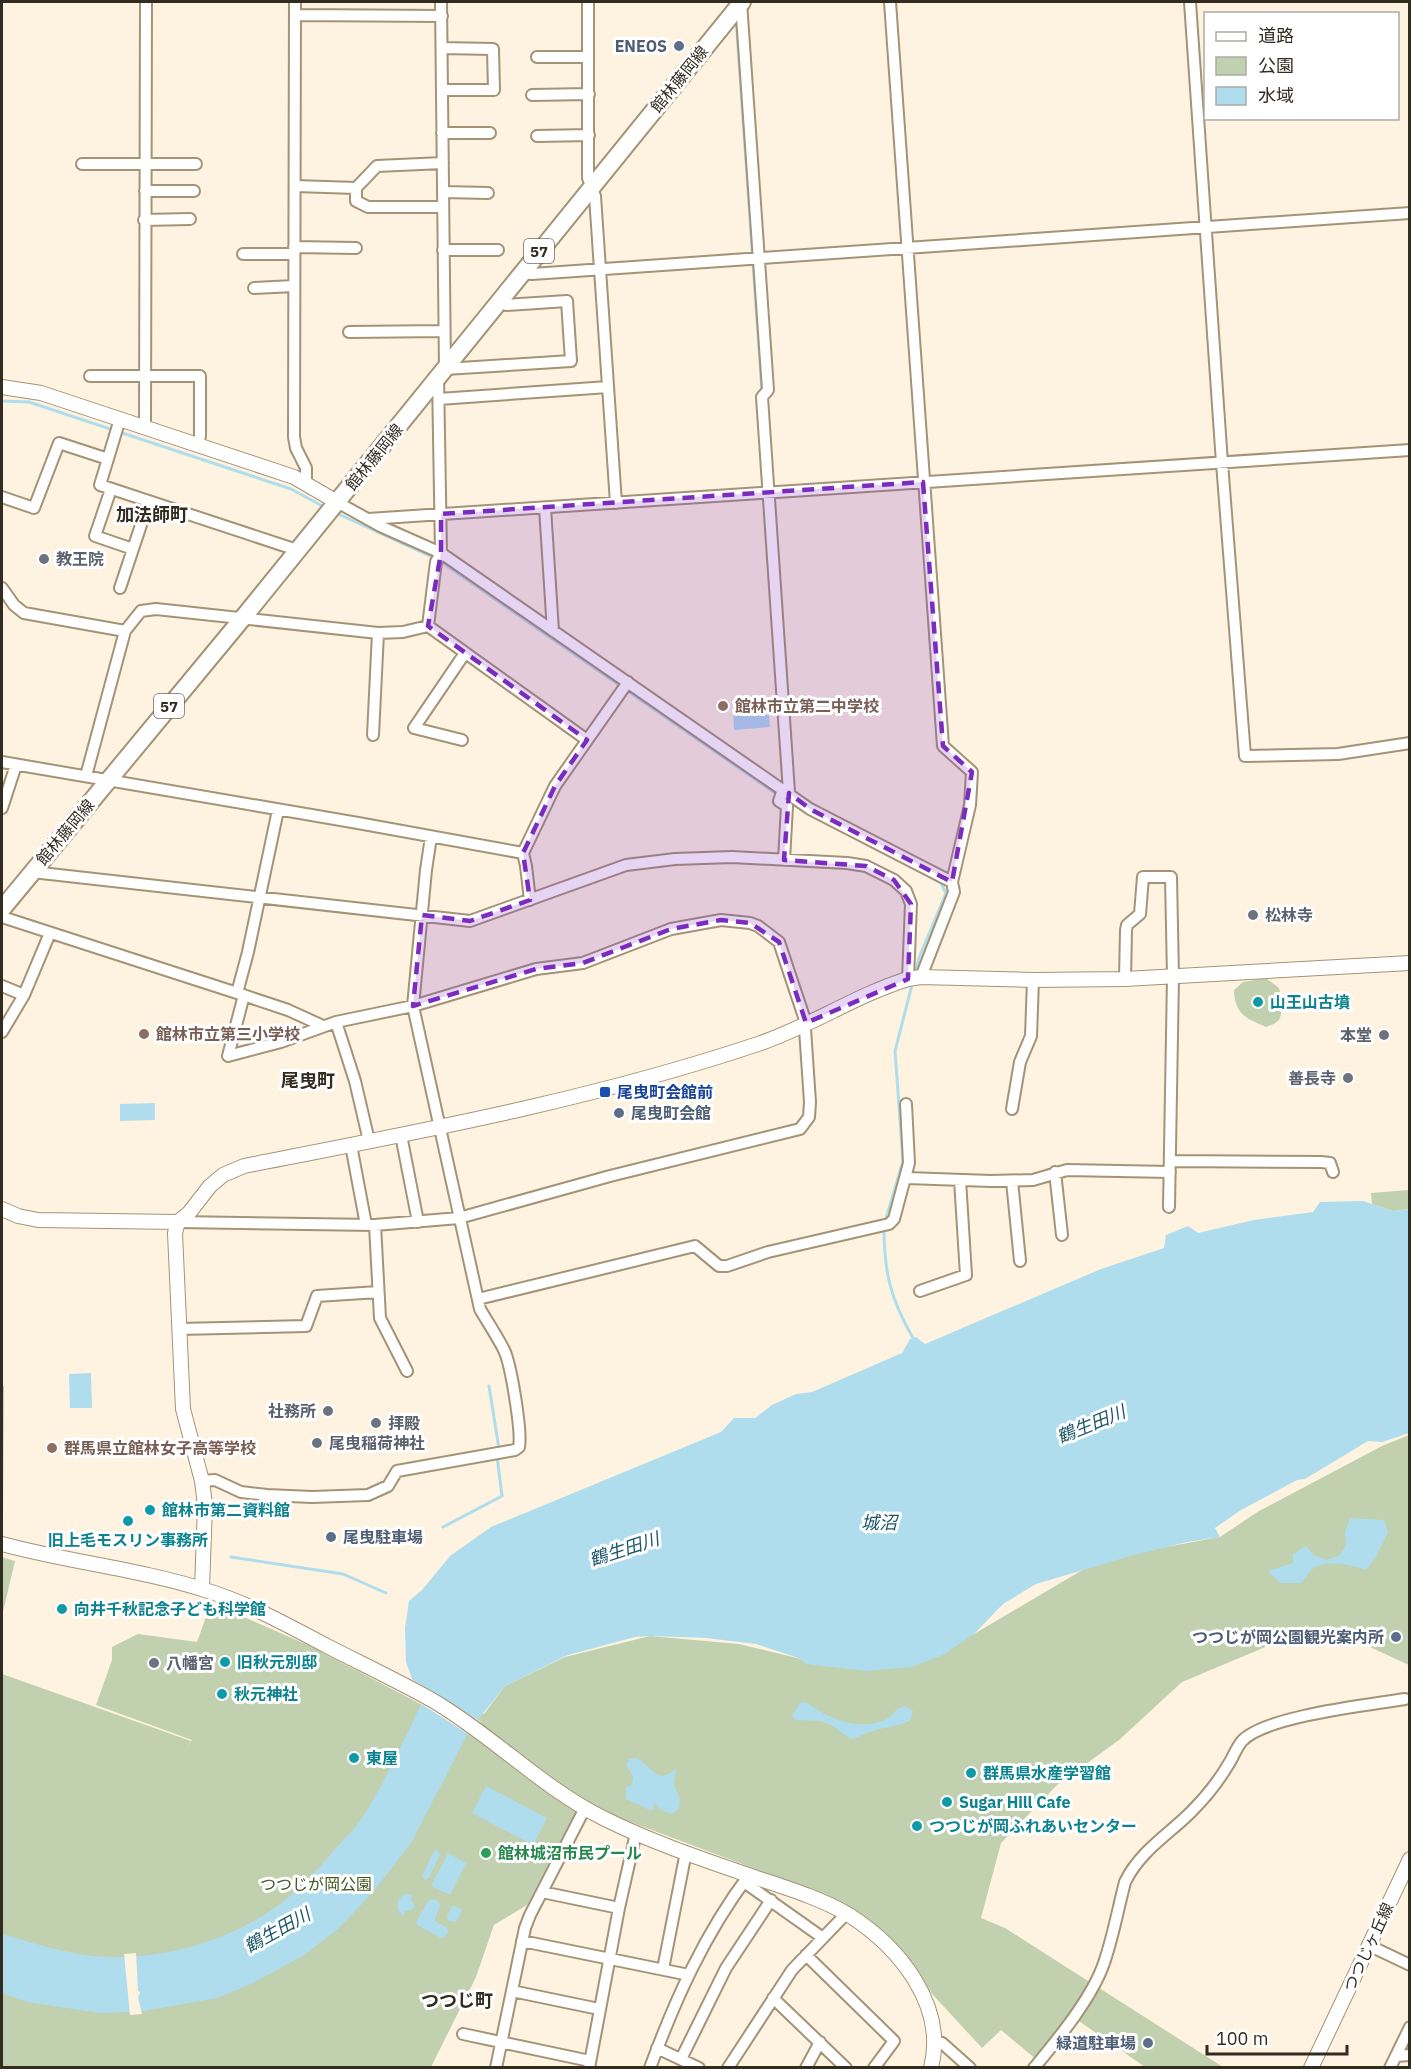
<svg xmlns="http://www.w3.org/2000/svg" width="1411" height="2069" font-family="'IBM Plex Sans','Noto Sans JP',sans-serif">
	<style>
		.green { fill: #c1d0af }
		.water { fill: #afddee }
		.pier { fill: #fef3e0 }
		.lines { fill: none; stroke-linecap: round; stroke-linejoin: round }
		.stream { stroke: #afddee; stroke-width: 3 }
		.street-casing { stroke: #a49377; stroke-width: 14 }
		.secondary-casing { stroke: #a49377; stroke-width: 16 }
		.primary-casing { stroke: #a49377; stroke-width: 20 }
		.street { stroke: #fff; stroke-width: 10 }
		.secondary { stroke: #fff; stroke-width: 14 }
		.primary { stroke: #fff; stroke-width: 16 }
		.marked { fill: #7b2cbf; fill-opacity: 0.2; stroke: #7b2cbf; stroke-width: 4.5; stroke-dasharray: 12 8; stroke-linejoin: round }
		.service-dot { fill: #5c6f8a; stroke: #fff; stroke-width: 2 }
		.worship-dot { fill: #6b7280; stroke: #fff; stroke-width: 2 }
		.education-dot { fill: #8d6e63; stroke: #fff; stroke-width: 2 }
		.culture-dot { fill: #0f9aa8; stroke: #fff; stroke-width: 2 }
		.transit-dot { fill: #1a4fb4; stroke: #fff; stroke-width: 2 }
		.leisure-dot { fill: #2e9e5b; stroke: #fff; stroke-width: 2 }
		.labels { text-anchor: middle; dominant-baseline: central; stroke-width: 6; stroke-linejoin: round; paint-order: stroke }
		.shield { fill: #fff; stroke: #706b63; stroke-width: 1.5 }
		.shield-label { font-size: 15px; font-weight: bold; fill: #322b20 }
		.service-label { font-size: 16px; font-weight: bold; fill: #4e5e75; stroke: #fff; text-anchor: end }
		.street-label { font-size: 16px; fill: #322b20; stroke: #fff }
		.worship-label { font-size: 16px; font-weight: bold; fill: #5b616d; stroke: #fff; text-anchor: start }
		.education-label { font-size: 16px; font-weight: bold; fill: #785e54; stroke: #fff; text-anchor: start }
		.culture-label { font-size: 16px; font-weight: bold; fill: #0d838f; stroke: #fff; text-anchor: start }
		.transit-label { font-size: 16px; font-weight: bold; fill: #164399; stroke: #fff; text-anchor: start }
		.leisure-label { font-size: 16px; font-weight: bold; fill: #27864d; stroke: #fff; text-anchor: start }
		.park-label { font-size: 16px; fill: #435721; stroke: #fff }
		.neighbourhood-label { font-size: 18px; font-weight: bold; fill: #322b20; stroke: #fff }
		.water-label { font-size: 18px; font-style: italic; fill: #1b5769; stroke: #fff }
	</style>
	<rect width="100%" height="100%" fill="#fef3e0"/>
	<path class="green" d="M 1266,978 C 1269,981 1275,984 1278,987 C 1283,994 1283,1013 1279,1020 C 1276,1024 1270,1025 1266,1027 C 1245,1018 1235,1014 1234,990 L 1243,982 Z
		M 1409,1190 L 1409,1209 L 1393,1211 L 1372,1204 L 1371,1193 Z
		M 2,1386 L 4,1386 L 3,1530 L 2,1529 Z
		M 1409,1435 L 1409,1665 L 1361,1643 L 1275,1643 L 1182,1682 L 1119,1740 L 1057,1785 L 1001,1843 L 981,1918 L 1005,1928 L 1223,2067 L 1145,2067 L 1076,2019 L 1037,2060 L 1001,2030 L 982,2048 L 933,1995 L 917,1971 L 882,1930 L 832,1898 L 580,1803 L 527,1905 L 494,1925 L 476,1977 L 431,2067 L 2,2068 L 2,1674 L 191,1741 L 185,1751 L 192,1740 L 96,1705 L 112,1660 L 112,1647 L 138,1634 L 197,1642 L 210,1606 L 214,1604 L 308,1645 L 434,1711 L 484,1714 L 505,1686 L 565,1657 L 650,1636 L 739,1644 L 801,1659 L 899,1667 L 974,1634 L 1101,1559 L 1220,1537 L 1259,1511 L 1382,1446 Z
		M 2,1557 L 15,1561 L 2,1616 Z"/>
	<path class="water" d="M 768,705 L 770,727 L 734,730 L 733,707 Z
		M 155,1103 L 155,1120 L 120,1121 L 120,1104 Z
		M 1363,1201 L 1393,1211 L 1409,1209 L 1409,1433 L 1382,1442 L 1368,1441 L 1305,1479 L 1297,1480 L 1241,1510 L 1215,1528 L 1220,1537 L 1187,1542 L 1134,1555 L 1036,1584 L 1003,1604 L 974,1634 L 943,1655 L 911,1667 L 866,1671 L 806,1664 L 801,1659 L 756,1644 L 706,1638 L 650,1636 L 635,1637 L 568,1655 L 505,1686 L 469,1731 L 411,1843 L 373,1892 L 339,1928 L 304,1955 L 253,1983 L 217,1998 L 144,2011 L 101,2013 L 27,2002 L 2,1993 L 2,1934 C 40,1945 81,1959 122,1957 C 177,1956 236,1937 280,1904 C 301,1888 319,1869 335,1849 C 344,1839 355,1829 362,1818 C 385,1782 403,1743 421,1704 L 406,1662 L 405,1628 L 409,1601 L 422,1590 L 450,1556 L 491,1527 L 721,1432 L 734,1418 L 755,1418 L 772,1405 L 796,1394 L 812,1392 L 902,1353 L 910,1339 L 916,1337 L 925,1344 L 1101,1269 L 1164,1248 L 1166,1235 L 1188,1226 L 1198,1233 L 1254,1220 L 1313,1212 L 1320,1202 Z
		M 91,1373 L 92,1408 L 70,1408 L 69,1374 Z
		M 1350,1518 L 1384,1520 L 1388,1532 L 1377,1555 L 1366,1570 C 1351,1565 1329,1559 1314,1568 C 1309,1571 1305,1579 1301,1583 L 1280,1583 L 1268,1571 L 1293,1563 L 1293,1554 L 1306,1546 L 1314,1555 L 1326,1560 L 1339,1556 L 1346,1545 L 1345,1532 Z
		M 806,1702 C 829,1719 858,1732 887,1719 C 895,1714 892,1710 906,1706 L 913,1711 L 910,1721 C 898,1726 887,1727 875,1730 C 866,1733 860,1737 851,1739 L 831,1725 L 821,1721 L 795,1720 L 792,1715 L 800,1703 Z
		M 636,1758 C 653,1766 657,1787 676,1768 L 674,1784 L 680,1800 L 679,1809 L 672,1814 L 661,1810 L 655,1803 L 652,1811 L 626,1799 L 626,1787 L 632,1785 L 633,1776 L 626,1765 L 629,1759 Z
		M 486,1786 L 547,1818 L 533,1845 L 472,1813 Z
		M 437,1850 L 440,1855 L 428,1879 L 425,1880 L 422,1876 L 434,1851 Z
		M 448,1853 L 466,1863 L 450,1895 L 431,1886 Z
		M 406,1894 L 413,1895 L 411,1900 L 415,1906 L 412,1910 L 405,1911 L 403,1916 L 398,1910 C 397,1902 398,1897 406,1894 Z
		M 434,1899 L 439,1902 L 440,1906 L 435,1918 L 435,1921 L 447,1928 L 448,1932 L 445,1937 L 441,1938 L 417,1925 L 416,1922 L 429,1900 Z
		M 453,1905 L 462,1910 L 456,1922 L 448,1921 L 447,1916 Z"/>
	<path class="pier" d="M 409,1678 L 434,1692 L 481,1722 L 470,1735 L 418,1702 Z
		M 136,1953 L 138,1991 L 140,1992 L 138,1998 L 142,2014 L 130,2015 L 124,1954 Z"/>
	<g class="lines">
		<path class="stream" d="M 736,18 L 762,392
			M 2,401 L 29,402 L 291,489 L 326,508
			M 334,512 L 434,558
			M 440,561 L 778,795
			M 782,767 L 783,781
			M 902,862 L 941,883 L 946,893 L 919,958 L 915,975
			M 885,1222 L 903,1161 L 895,1051 L 913,981
			M 884,1228 C 884,1273 891,1300 913,1338
			M 489,1386 L 499,1449
			M 443,1527 L 502,1496 L 497,1456
			M 231,1557 L 343,1574 L 386,1593"/>
		<g class="street-casing">
			<path id="street" d="M 295,2 L 294,437 L 296,448 L 306,468 L 306,483
				M 441,2 L 445,369 L 571,361 L 567,301 L 506,305 L 499,301
				M 588,2 L 588,178 L 595,196 L 616,503
				M 741,2 L 768,390 L 762,397 L 789,792
				M 890,2 L 943,746 L 972,772 L 970,805 L 952,882
				M 1190,2 L 1222,463 L 1245,756 L 1338,754 L 1410,743
				M 295,15 L 442,16
				M 442,48 L 493,49 L 494,90 L 442,90
				M 537,57 L 587,57
				M 532,95 L 589,94
				M 442,133 L 490,133
				M 537,136 L 589,135
				M 82,164 L 196,164
				M 295,186 L 356,188 L 377,166 L 443,163
				M 356,188 L 356,201 L 368,207 L 443,207
				M 145,191 L 194,191
				M 443,192 L 488,193
				M 144,220 L 190,219
				M 294,247 L 356,248
				M 443,250 L 498,250
				M 243,254 L 294,254
				M 522,273 L 532,274 L 1410,213
				M 254,288 L 294,286
				M 349,332 L 444,331
				M 90,376 L 200,376 L 200,436 L 198,445
				M 439,399 L 608,387
				M 120,419 L 100,485 L 297,550
				M 145,427 L 146,2
				M 111,489 L 95,536 L 133,549
				M 2,497 L 34,508 L 59,443 L 108,459
				M 337,502 L 380,526 L 441,553 L 810,809 L 952,882 L 954,892 L 921,977
				M 545,508 L 553,631
				M 368,519 L 1410,450
				M 2,588 L 14,605 L 24,613 L 125,631
				M 120,588 L 149,501
				M 428,626 L 587,740
				M 373,735 L 378,633
				M 462,740 L 414,728 L 465,653
				M 2,762 L 358,823 L 523,853
				M 86,776 L 125,631 L 141,611 L 156,609 L 378,633 L 403,632 L 428,626 L 436,562 L 441,553 L 438,376
				M 783,789 L 779,801 L 787,806 L 784,860
				M 2,808 L 16,765
				M 278,810 L 248,952 L 237,993 L 288,1010 L 323,1026
				M 32,872 L 470,921 L 626,865 L 675,859 L 732,857 L 847,863 L 866,866 L 894,880 L 906,891 L 911,904 L 908,979
				M 530,900 L 526,866 L 523,853 L 555,786 L 628,682
				M 2,917 L 237,993
				M 1125,979 L 1126,930 L 1127,925 L 1140,914 L 1143,877 L 1171,877 L 1173,977 L 1169,1207
				M 2,986 L 24,995 L 50,933
				M 336,1022 L 355,1081 L 369,1141
				M 2,1032 L 24,995
				M 1012,1109 L 1020,1062 L 1031,1036 L 1033,980
				M 401,1135 L 418,1222
				M 351,1145 L 366,1225
				M 1171,1161 L 1321,1162 L 1330,1163 L 1333,1172
				M 1055,1172 L 1062,1235
				M 907,1178 L 991,1181 L 1033,1180 L 1067,1170 L 1170,1172
				M 1012,1181 L 1020,1261
				M 178,1222 L 375,1225 L 459,1218 L 610,1176 L 800,1129 L 809,1117 L 810,1102 L 805,1029 L 806,1023 L 779,942 L 758,926 L 750,923 L 721,920 L 671,929 L 583,963 L 536,969 L 413,1006 L 336,1022 L 281,1042 L 228,1056 L 244,995
				M 375,1225 L 380,1318 L 407,1371
				M 920,1291 L 966,1275 L 960,1180
				M 478,1299 L 695,1246 L 719,1266 L 727,1266 L 768,1252 L 889,1224 L 894,1219 L 909,1163 L 906,1104
				M 179,1329 L 306,1326 L 317,1296 L 378,1292
				M 202,1481 L 215,1480 L 241,1492 L 267,1495 L 312,1497 L 368,1495 L 388,1486 L 397,1471 L 515,1450 L 519,1447 C 522,1432 511,1364 504,1350 C 497,1336 488,1323 480,1309 L 413,1006 L 426,870 L 431,837
				M 744,1882 L 823,1938
				M 542,1892 L 619,1908
				M 522,1941 L 689,1975
				M 1368,1945 L 1410,1965
				M 806,1955 L 894,2041 L 874,2068
				M 663,1969 L 686,1852
				M 512,1991 L 599,2009
				M 773,1998 L 846,2068
				M 463,2034 L 590,2061
				M 935,2041 L 942,2043 L 970,2068
				M 657,2048 L 699,2068
				M 1396,2056 L 1410,2055
				M 681,2059 L 726,1968 L 771,1900
				M 496,2068 L 525,1928 L 530,1915 L 585,1808
				M 589,2068 L 619,1908 L 636,1833
				M 650,2068 C 675,2000 705,1933 749,1875
				M 728,2068 L 792,1970 L 846,1914
				M 806,2068 L 820,2042
				M 1034,2068 C 1058,2039 1092,1998 1104,1963 C 1113,1937 1118,1909 1125,1882 C 1140,1851 1168,1835 1191,1812 C 1205,1798 1218,1782 1228,1765 C 1233,1758 1236,1748 1242,1741 C 1265,1716 1369,1705 1405,1699
				M 1390,2068 L 1410,2027"/>
		</g>
		<g class="secondary-casing">
			<path id="secondary" d="M 2,387 L 41,393 L 294,477 L 337,502
				M 2,1209 L 18,1216 L 38,1220 L 178,1222
				M 2,1544 C 68,1562 139,1569 205,1590 C 248,1603 287,1625 327,1646 C 362,1664 398,1681 432,1700 C 492,1735 541,1787 603,1818 C 653,1843 708,1861 760,1879 C 790,1889 822,1899 849,1915 C 899,1947 947,2005 931,2068
				M 202,1589 L 205,1505 L 202,1481 L 183,1409 L 175,1233 L 178,1222 L 189,1213 L 210,1186 L 223,1175 L 244,1166 C 417,1132 591,1100 758,1044 C 809,1027 856,995 908,979 L 921,977 L 1033,980 L 1125,979 L 1410,963
				M 1311,2068 L 1410,1859"/>
		</g>
		<g class="primary-casing">
			<path id="primary" d="M 2,909 L 242,619 L 742,2"/>
		</g>
		<use href="#street" class="street"/>
		<use href="#secondary" class="secondary"/>
		<use href="#primary" class="primary"/>
	</g>
	<path class="marked" d="M 923,482 L 943,746 L 972,772 L 952,882 L 810,809 L 789,793 L 784,860 L 866,866 L 894,880 L 911,904 L 908,979 L 806,1023 L 779,942 L 750,923 L 721,920 L 671,929 L 583,963 L 536,969 L 413,1006 L 422,915 L 470,921 L 530,900 L 523,853 L 555,786 L 587,740 L 428,626 L 441,553 L 441,514 Z"/>
	<g class="service-dot">
		<circle cx="679" cy="46" r="6"/>
		<circle cx="619" cy="1113" r="6"/>
		<circle cx="331" cy="1537" r="6"/>
		<circle cx="1396" cy="1637" r="6"/>
		<circle cx="1148" cy="2043" r="6"/>
	</g>
	<g class="worship-dot">
		<circle cx="44" cy="559" r="6"/>
		<circle cx="1253" cy="915" r="6"/>
		<circle cx="1384" cy="1035" r="6"/>
		<circle cx="1348" cy="1078" r="6"/>
		<circle cx="328" cy="1411" r="6"/>
		<circle cx="376" cy="1423" r="6"/>
		<circle cx="317" cy="1443" r="6"/>
		<circle cx="154" cy="1663" r="6"/>
	</g>
	<g class="education-dot">
		<circle cx="723" cy="706" r="6"/>
		<circle cx="144" cy="1034" r="6"/>
		<circle cx="52" cy="1448" r="6"/>
	</g>
	<g class="culture-dot">
		<circle cx="1258" cy="1002" r="6"/>
		<circle cx="150" cy="1510" r="6"/>
		<circle cx="128" cy="1521" r="6"/>
		<circle cx="62" cy="1609" r="6"/>
		<circle cx="225" cy="1662" r="6"/>
		<circle cx="222" cy="1694" r="6"/>
		<circle cx="354" cy="1758" r="6"/>
		<circle cx="971" cy="1773" r="6"/>
		<circle cx="947" cy="1802" r="6"/>
		<circle cx="917" cy="1826" r="6"/>
	</g>
	<rect class="transit-dot" x="599" y="1086" width="12" height="12" rx="3"/>
	<circle class="leisure-dot" cx="486" cy="1853" r="6"/>
	<g class="labels">
		<g class="shield">
			<rect x="524" y="239" width="30" height="24" rx="4.5"/>
			<rect x="154" y="694" width="30" height="24" rx="4.5"/>
		</g>
		<g class="shield-label">
			<text x="539" y="251">57</text>
			<text x="169" y="706">57</text>
		</g>
		<g class="service-label">
			<text x="667" y="46">ENEOS</text>
			<text x="631" y="1113" text-anchor="start">尾曳町会館</text>
			<text x="343" y="1537" text-anchor="start">尾曳駐車場</text>
			<text x="1384" y="1637">つつじが岡公園観光案内所</text>
			<text x="1136" y="2043">緑道駐車場</text>
		</g>
		<g class="street-label">
			<text transform="translate(679 79) rotate(-51)">館林藤岡線</text>
			<text transform="translate(374 457) rotate(-51)">館林藤岡線</text>
			<text transform="translate(65 832) rotate(-50)">館林藤岡線</text>
			<text transform="translate(1368 1947) rotate(-65)">つつじヶ丘線</text>
		</g>
		<g class="worship-label">
			<text x="56" y="559">教王院</text>
			<text x="1265" y="915">松林寺</text>
			<text x="1372" y="1035" text-anchor="end">本堂</text>
			<text x="1336" y="1078" text-anchor="end">善長寺</text>
			<text x="316" y="1411" text-anchor="end">社務所</text>
			<text x="388" y="1423">拝殿</text>
			<text x="329" y="1443">尾曳稲荷神社</text>
			<text x="166" y="1663">八幡宮</text>
		</g>
		<g class="education-label">
			<text x="735" y="706">館林市立第二中学校</text>
			<text x="156" y="1034">館林市立第三小学校</text>
			<text x="64" y="1448">群馬県立館林女子高等学校</text>
		</g>
		<g class="culture-label">
			<text x="1270" y="1002">山王山古墳</text>
			<text x="162" y="1510">館林市第二資料館</text>
			<text x="128" y="1540" text-anchor="middle">旧上毛モスリン事務所</text>
			<text x="74" y="1609">向井千秋記念子ども科学館</text>
			<text x="237" y="1662">旧秋元別邸</text>
			<text x="234" y="1694">秋元神社</text>
			<text x="366" y="1758">東屋</text>
			<text x="983" y="1773">群馬県水産学習館</text>
			<text x="959" y="1802">Sugar Hill Cafe</text>
			<text x="929" y="1826">つつじが岡ふれあいセンター</text>
		</g>
		<g class="transit-label">
			<text x="617" y="1092">尾曳町会館前</text>
		</g>
		<g class="leisure-label">
			<text x="498" y="1853">館林城沼市民プール</text>
		</g>
		<g class="park-label">
			<text x="316" y="1884">つつじが岡公園</text>
		</g>
		<g class="neighbourhood-label">
			<text x="152" y="514">加法師町</text>
			<text x="308" y="1080">尾曳町</text>
			<text x="457" y="2000">つつじ町</text>
		</g>
		<g class="water-label">
			<text transform="translate(1091 1424) rotate(-22)">鶴生田川</text>
			<text x="879" y="1522">城沼</text>
			<text transform="translate(624 1549) rotate(-18)">鶴生田川</text>
			<text transform="translate(277 1930) rotate(-29)">鶴生田川</text>
		</g>
	</g>
	<rect width="1411" height="2069" fill="none" stroke="#322b20" stroke-width="6"/>
	<rect x="1204" y="12" width="195" height="108" fill="#ffffff" stroke="#adaaa6" stroke-width="1.5"/>
	<rect x="1216" y="32" width="30" height="9" fill="#ffffff" stroke="#adaaa6" stroke-width="1.5"/>
	<text x="1258" y="42" font-size="18" fill="#322b20">道路</text>
	<rect x="1216" y="57" width="30" height="18" fill="#c1d0af" stroke="#adaaa6" stroke-width="1.5"/>
	<text x="1258" y="72" font-size="18" fill="#322b20">公園</text>
	<rect x="1216" y="87" width="30" height="18" fill="#afddee" stroke="#adaaa6" stroke-width="1.5"/>
	<text x="1258" y="102" font-size="18" fill="#322b20">水域</text>
	<path d="M1207 2045v9h140v-9" fill="none" stroke="#322b20" stroke-width="3"/>
	<text x="1216" y="2045" font-size="18" fill="#322b20" stroke="#ffffff" stroke-width="4.5" paint-order="stroke">100 m</text>
</svg>
